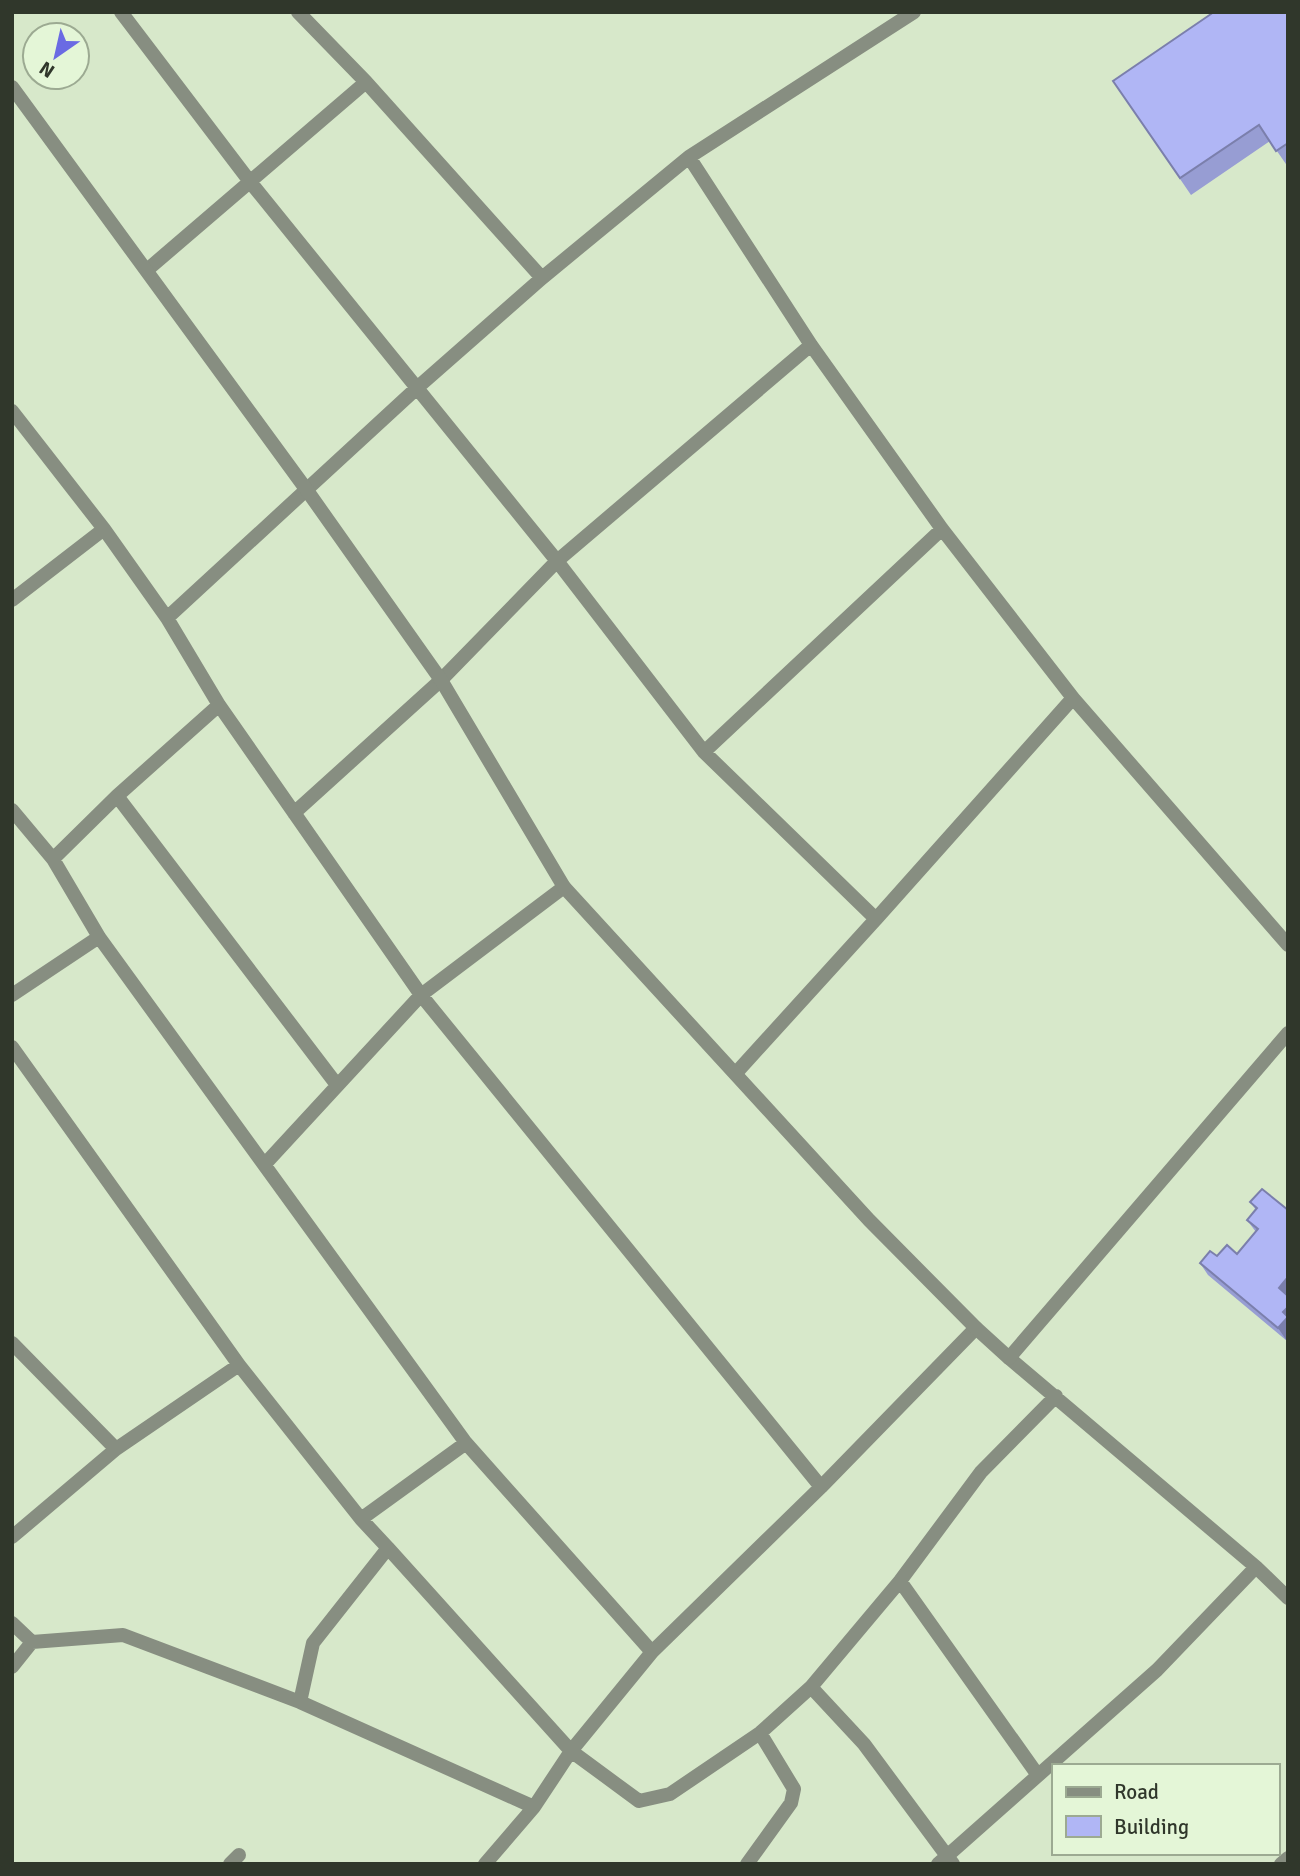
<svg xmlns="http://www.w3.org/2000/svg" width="1300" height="1876" font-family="Signika,sans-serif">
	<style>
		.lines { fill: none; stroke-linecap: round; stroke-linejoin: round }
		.minor { stroke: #878e81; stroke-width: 14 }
		.tertiary { stroke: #878e81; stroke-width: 14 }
		.wall { fill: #979dd3 }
		.shaded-wall { fill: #7b7fac }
		.building { fill: #b0b6f5; stroke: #7b7fac; stroke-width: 2 }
	</style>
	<rect width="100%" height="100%" fill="#d7e8ca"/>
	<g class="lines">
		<path class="minor" d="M 121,12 L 251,183 L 557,561 L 704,752 L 876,919 L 736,1073
			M 298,12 L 366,82 L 542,278
			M 914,12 L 689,157 L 811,345 L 942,529 L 1073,698
			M 147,270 L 366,82
			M 12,411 L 104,529 L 167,618 L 219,705 L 421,995 L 821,1487
			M 12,600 L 104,529
			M 167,618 L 418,387 L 542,278 L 689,157
			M 704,752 L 942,529
			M 117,796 L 219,705
			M 12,810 L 53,859 L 99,937 L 466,1443 L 652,1652
			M 294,813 L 441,680 L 557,561 L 811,345
			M 53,859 L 117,796 L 337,1085
			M 876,919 L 1073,698 L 1288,945
			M 12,995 L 99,937
			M 12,1047 L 239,1365 L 361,1519 L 388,1548
			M 265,1164 L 421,995 L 564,887
			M 12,1343 L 116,1449 L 12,1537
			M 1009,1358 L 1256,1567 L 1288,1598
			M 116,1449 L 239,1365
			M 361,1519 L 466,1443
			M 900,1581 L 1037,1774
			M 12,1623 L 32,1642
			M 12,1667 L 32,1642 L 123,1635 L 300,1702 L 534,1807
			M 811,1687 L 864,1744 L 953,1864
			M 300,1702 L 313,1643 L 388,1548 L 571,1751 L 639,1801 L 670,1794 L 760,1733 L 811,1687 L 900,1581 L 981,1472 L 1056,1396
			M 230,1864 L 239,1855
			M 485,1864 L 534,1807 L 571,1751 L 652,1652 L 821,1487 L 976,1328
			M 747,1864 L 791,1803 L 794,1789 L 760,1733
			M 938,1864 L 1157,1670 L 1256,1567
			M 1281,1864 L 1288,1858"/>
		<path class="tertiary" d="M 12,87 L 306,489 L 441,680 L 564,887 L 869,1220 L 976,1328 L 1009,1358 L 1288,1033"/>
	</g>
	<path class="wall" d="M 1288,12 L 1288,167 L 1270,141 L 1191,195 L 1113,81 Z
		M 1250,1202 L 1288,1210 L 1287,1341 L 1208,1275 L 1200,1263 L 1217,1256 L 1237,1254 L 1256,1232 L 1247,1220 L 1256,1210 Z"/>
	<path class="shaded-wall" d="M 1288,1277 L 1288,1301 L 1279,1288 Z
		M 1288,1307 L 1288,1340 L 1287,1341 L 1278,1328 L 1283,1312 Z"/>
	<path class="building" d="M 1210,12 L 1288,12 L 1288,143 L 1276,151 L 1259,125 L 1180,178 L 1113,81 L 1211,14 Z
		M 1262,1189 L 1288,1210 L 1288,1277 L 1279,1288 L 1288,1296 L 1288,1307 L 1283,1312 L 1288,1317 L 1278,1328 L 1200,1263 L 1210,1251 L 1217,1256 L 1227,1245 L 1237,1254 L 1258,1229 L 1247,1220 L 1257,1208 L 1250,1202 Z"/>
	<rect width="1300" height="1876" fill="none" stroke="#30372b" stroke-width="28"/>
	<rect x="1052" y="1764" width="228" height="91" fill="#e4f6d7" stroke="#9caa92" stroke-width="2"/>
	<rect x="1066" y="1787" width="35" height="10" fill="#878e81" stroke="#9caa92" stroke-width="2"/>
	<text x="1114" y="1799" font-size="21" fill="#30372b">Road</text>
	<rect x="1066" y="1816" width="35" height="21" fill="#b0b6f5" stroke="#9caa92" stroke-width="2"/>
	<text x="1114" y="1834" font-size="21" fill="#30372b">Building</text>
	<g transform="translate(56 56) rotate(214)"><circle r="33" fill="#e4f6d7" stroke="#9caa92" stroke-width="2"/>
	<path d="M0-5L12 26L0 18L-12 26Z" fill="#6a6ae3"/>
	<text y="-10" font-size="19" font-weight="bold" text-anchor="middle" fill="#30372b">N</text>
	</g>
</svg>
